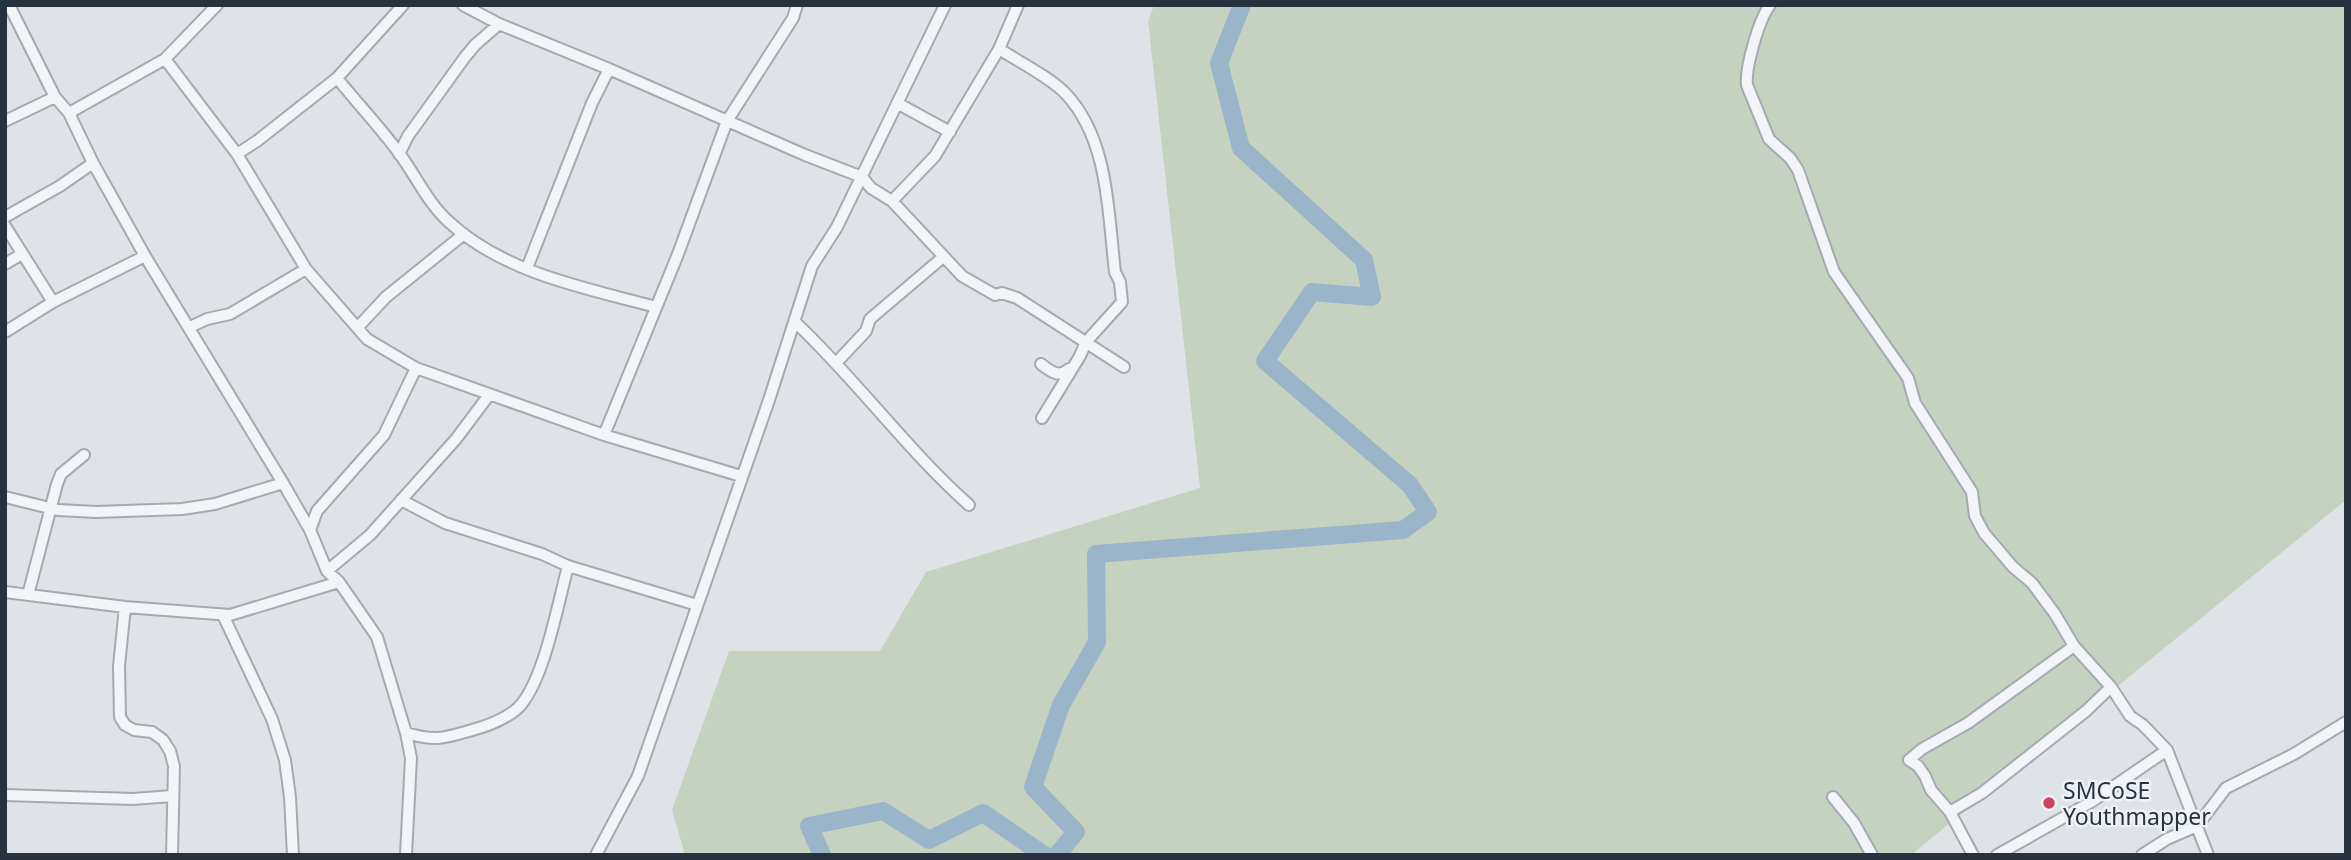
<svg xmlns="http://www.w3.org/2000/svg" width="2351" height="860" font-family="'Noto Sans',sans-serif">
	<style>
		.green { fill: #c6d2c0 }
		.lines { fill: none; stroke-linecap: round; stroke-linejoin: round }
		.river { stroke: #9ab5c9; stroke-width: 18 }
		.minor-casing { stroke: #a4aab2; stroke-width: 14 }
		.minor { stroke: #f2f4f7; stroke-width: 10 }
		.poi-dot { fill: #ce4364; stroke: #eef2f6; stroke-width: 2.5 }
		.labels { text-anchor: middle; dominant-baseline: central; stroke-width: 5; stroke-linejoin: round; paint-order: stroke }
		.poi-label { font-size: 23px; fill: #28323f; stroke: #eef2f6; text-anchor: start }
	</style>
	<rect width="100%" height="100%" fill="#dfe3e8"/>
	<path class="green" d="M 1154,5 L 2346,5 L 2346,500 L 1911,855 L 685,855 L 672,810 L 729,651 L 880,651 L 926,572 L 1200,488 L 1148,21 Z"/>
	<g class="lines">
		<path class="river" d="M 822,855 L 809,826 L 883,811 L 929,840 L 983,813 L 1044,855
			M 1057,855 L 1076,832 L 1033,787 L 1061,705 L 1097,642 L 1096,554 L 1403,530 L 1428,512 L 1410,485 L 1265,361 L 1312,292 L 1372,297 L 1364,260 L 1241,148 L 1219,63 L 1242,5"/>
		<g class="minor-casing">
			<path id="minor" d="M 9,5 L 55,97 L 69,113 L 93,163 L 145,256 L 283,483 L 310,530 L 327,571 L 339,582 L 377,637 L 406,733 L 411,758 L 406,855
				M 463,5 L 499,24 L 609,69 L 805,155 L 862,177 L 871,188 L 892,201 L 962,276 L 995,295 L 1002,293 L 1017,298 L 1124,367
				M 1770,5 C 1759,19 1745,68 1747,85 L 1769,139 L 1790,158 L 1798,170 L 1834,272 L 1908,378 L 1915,403 L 1972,492 L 1975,516 L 1984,533 L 2013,567 L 2032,583 L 2055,614 L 2074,646 L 2111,687 L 2130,716 L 2143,725 L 2167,750 L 2208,855
				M 999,49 C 1018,61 1051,78 1066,94 C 1109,140 1108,213 1115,272 L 1120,282 L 1122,302 L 1086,342 L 1080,356 L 1042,418
				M 165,59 L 237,154 L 306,269 L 367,339 L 416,368 L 604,435 L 741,476
				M 337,78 C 357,103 380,127 399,153 C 416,176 427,202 449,222 C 504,273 585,288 656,307
				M 897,103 L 950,132
				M 69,113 L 165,59 L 217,5
				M 5,121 L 55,97
				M 237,154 L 257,141 L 337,78 L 403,5
				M 399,154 L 408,136 L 465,57 L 475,45 L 499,24
				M 892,201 L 935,156 L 999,49 L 1018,5
				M 5,217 L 60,186 L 93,163
				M 5,226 L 53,302
				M 5,264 L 22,254
				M 527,268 L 592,103 L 609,69
				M 795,322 C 856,379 906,449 969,505
				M 190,327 L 207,319 L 230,314 L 306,269
				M 358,327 L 386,297 L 464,234
				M 5,332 L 53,302 L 145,256
				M 836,363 L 866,331 L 870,319 L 942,258
				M 1041,364 C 1051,372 1059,378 1069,369
				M 604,435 L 678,254 L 727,121 L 793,18 L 797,5
				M 5,497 L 58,510 L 96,512 L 182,509 L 215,504 L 283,483
				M 401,500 L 445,523 L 542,554 L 568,566 L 697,605
				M 310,530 L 317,511 L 384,435 L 416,368
				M 327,571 L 370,535 L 456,439 L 489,395
				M 5,592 L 125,607 L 230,615 L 339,582
				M 28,595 L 57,484 L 61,474 L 84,455
				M 125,607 L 119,666 L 120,717 L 125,725 L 134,730 L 152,732 L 163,740 L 170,751 L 174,766 L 172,855
				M 223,615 L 272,719 L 285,760 L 290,797 L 293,855
				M 406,733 C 434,741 441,739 469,731 C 484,727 506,719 518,708 C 544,682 558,603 568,566
				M 5,795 L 133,799 L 172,796
				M 1833,797 L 1854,823 L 1872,855
				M 1950,812 L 1982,793 L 2086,711 L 2111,687
				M 596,855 L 638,776 L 769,400 L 812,266 L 837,227 L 945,5
				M 1973,855 L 1950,812 L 1931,790 L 1925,776 L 1918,766 L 1909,760 L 1922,749 L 1968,723 L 2074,646
				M 1997,855 L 2091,802 L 2167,750
				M 2142,855 L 2167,839 L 2197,826 L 2226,788 L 2294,754 L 2346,722"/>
		</g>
		<use href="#minor" class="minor"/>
	</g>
	<circle class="poi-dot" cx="2049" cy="803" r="7"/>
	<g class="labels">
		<g class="poi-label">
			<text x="2063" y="790">SMCoSE<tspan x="2063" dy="26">Youthmapper</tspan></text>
		</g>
	</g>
	<rect width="2351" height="860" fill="none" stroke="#28323f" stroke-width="14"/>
</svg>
